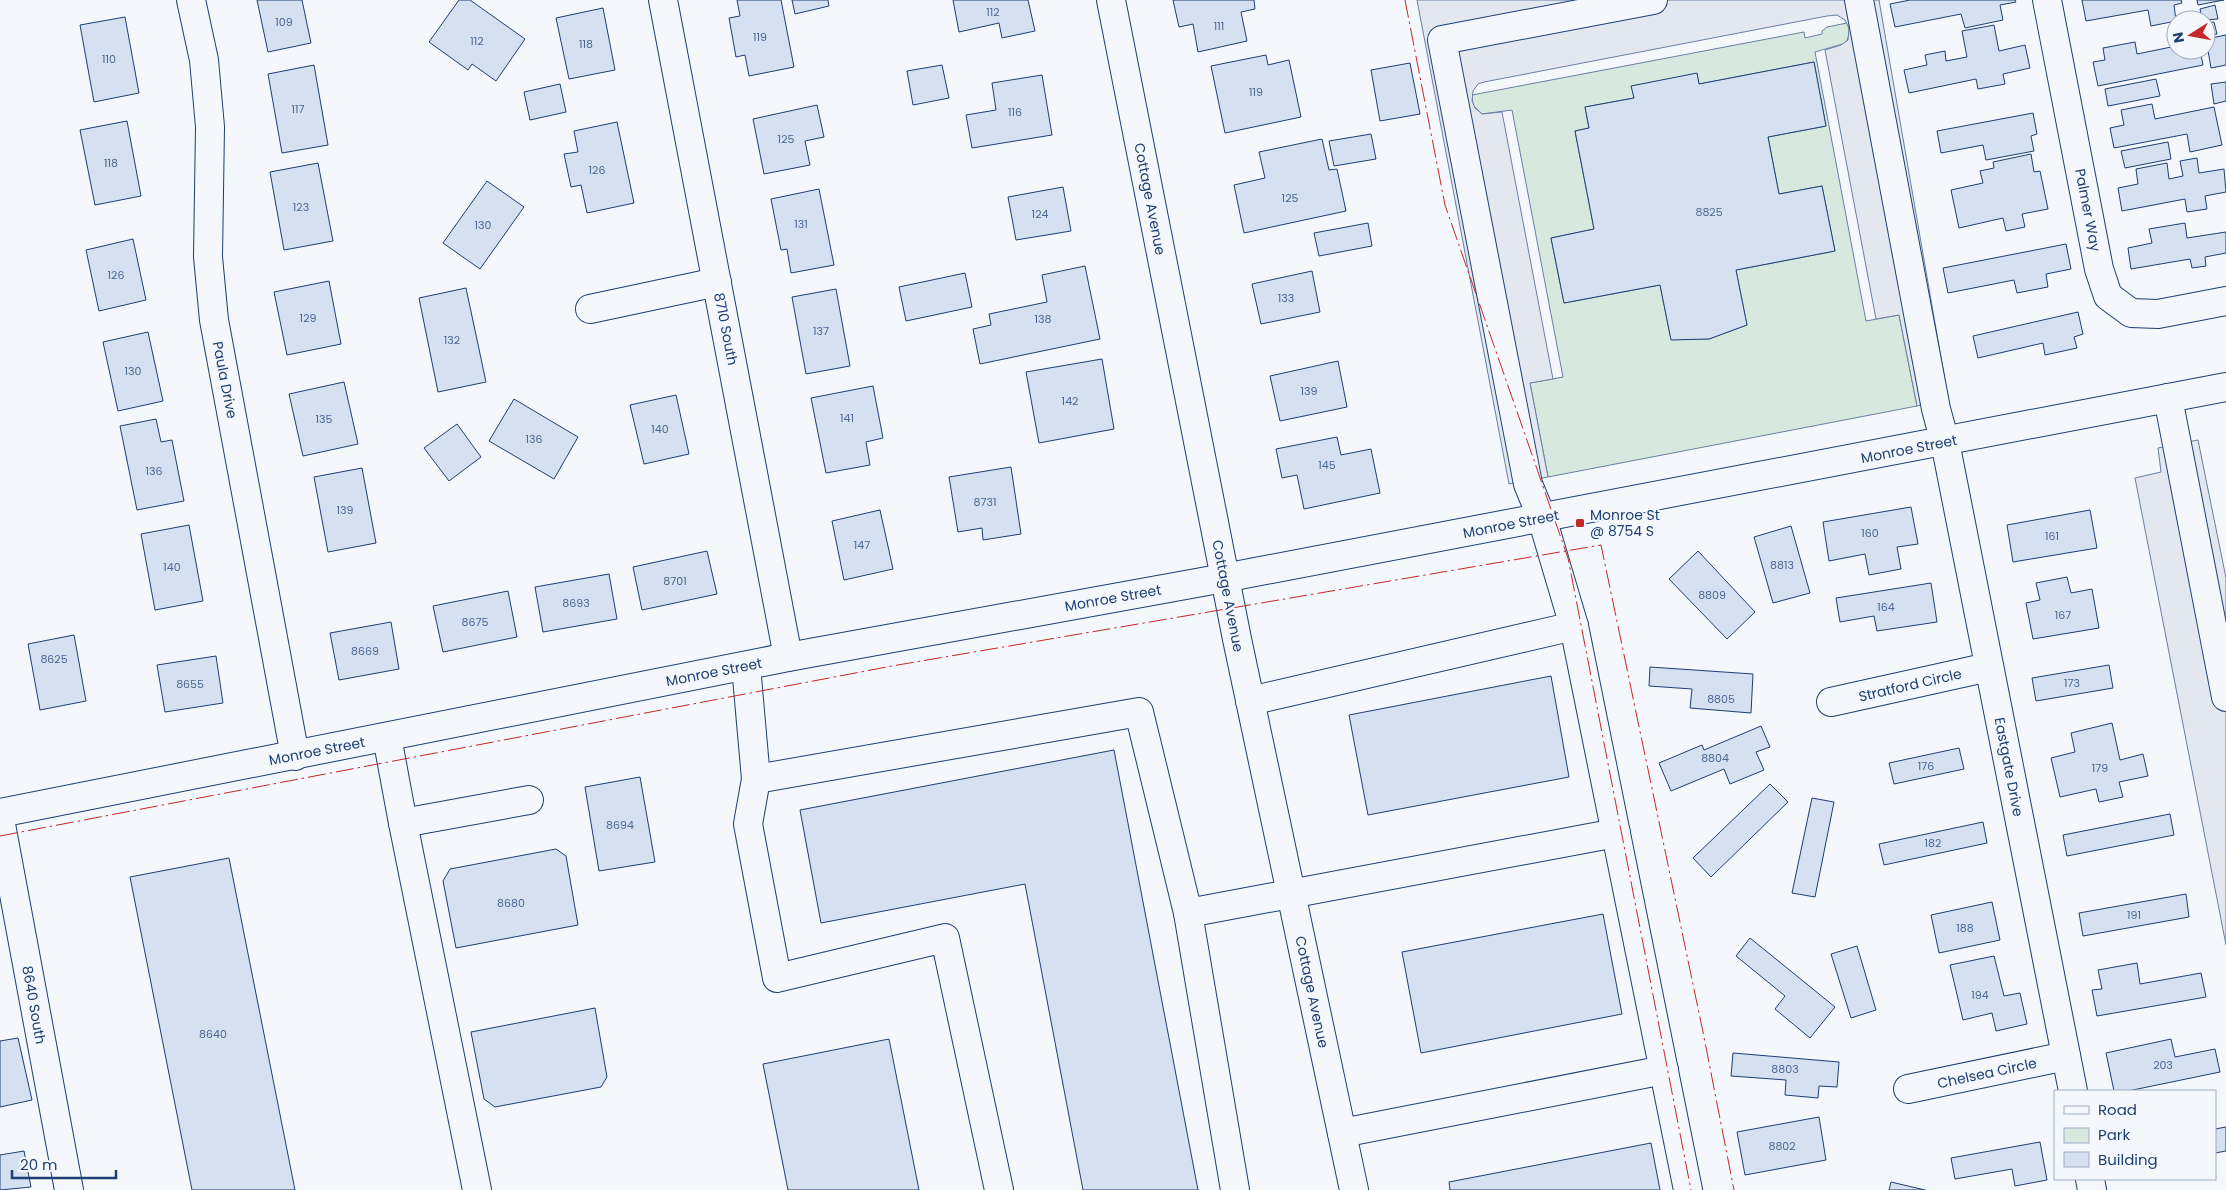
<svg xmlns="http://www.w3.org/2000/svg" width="2226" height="1190" viewBox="0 0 2226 1190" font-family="Poppins,sans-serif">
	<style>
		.green { fill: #d7e8df; stroke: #687fa3; fill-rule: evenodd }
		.parking { fill: #e3e8f0; stroke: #687fa3 }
		.building { fill: #d5e0f0; stroke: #1d3f73 }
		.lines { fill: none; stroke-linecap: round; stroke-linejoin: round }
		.minor-casing { stroke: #1d3f73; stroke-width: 30 }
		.minor { stroke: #f4f7fb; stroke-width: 28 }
		.power { stroke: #c62828; stroke-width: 1; stroke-dasharray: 18 4 2.5 4; stroke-linecap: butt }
		.poi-dot { fill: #c62828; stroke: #f4f7fb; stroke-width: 2 }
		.labels { text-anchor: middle; stroke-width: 4; stroke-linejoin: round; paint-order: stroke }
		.number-label { font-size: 11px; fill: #4b6792 }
		.street-label { font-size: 14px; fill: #1d3f73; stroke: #f4f7fb }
		.poi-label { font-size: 14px; fill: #1d3f73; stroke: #f4f7fb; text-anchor: start }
	</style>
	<rect width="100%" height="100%" fill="#f4f7fb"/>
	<path class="green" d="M1847,23L1850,32L1846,43L1815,52L1866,321L1899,315L1917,406L1548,477L1530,383L1563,377L1512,110L1482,114L1473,105L1472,95L1804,32L1805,38L1822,34V31L1827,27ZM1814,62L1826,126L1768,137L1779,194L1822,186L1835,251L1736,270L1747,325L1709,339H1671L1660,285L1564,303L1551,238L1594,229L1575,131L1589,128L1585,107L1634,98L1632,86L1697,74L1699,84Z"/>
	<g class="parking">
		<polygon points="1417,0 1879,0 1948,398 1917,406 1899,315 1876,319 1825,50 1841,45 1848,40 1849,28 1845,20 1837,15 1827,16 1484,82 1478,84 1473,91 1472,101 1475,108 1482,114 1502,112 1553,379 1530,383 1548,477 1509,484"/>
		<polygon points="2198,440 2226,578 2226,945 2135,478 2161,472 2158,448"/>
	</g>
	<g class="building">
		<polygon points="257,0 302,0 311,43 268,52"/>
		<polygon points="459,0 470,0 525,39 496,81 472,64 468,70 429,42"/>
		<polygon points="737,0 781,0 794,67 749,76 745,55 736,57 729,18 740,16"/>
		<polygon points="792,0 828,0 829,6 795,14"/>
		<polygon points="953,0 1028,0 1035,31 1002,38 999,23 959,32"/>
		<polygon points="1173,0 1254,0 1255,9 1241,12 1247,41 1198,52 1193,24 1179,27"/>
		<polygon points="1910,0 2015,0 2016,2 2000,5 2003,20 1965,28 1961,14 1895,27 1890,4"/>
		<polygon points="2082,0 2181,0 2182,3 2174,5 2176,21 2151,26 2148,10 2086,21"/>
		<polygon points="2197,0 2224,0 2198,5"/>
		<polygon points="2215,5 2218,19 2202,20 2200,9"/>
		<polygon points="603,8 615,70 569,79 556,18"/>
		<polygon points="125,17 139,93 94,102 80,25"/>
		<polygon points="2214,22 2217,34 2206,36 2206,23"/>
		<polygon points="1994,25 1999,51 2025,45 2030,68 2003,74 2005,84 1978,89 1976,79 1909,93 1904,70 1927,65 1925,55 1945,51 1946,61 1967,57 1962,31"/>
		<polygon points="2226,35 2226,65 2211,68 2206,39"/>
		<polygon points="2135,42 2137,54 2176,46 2176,50 2200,50 2203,65 2098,86 2093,62 2105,60 2103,48"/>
		<polygon points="1266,55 1268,65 1289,60 1301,117 1225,133 1211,66"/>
		<polygon points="1814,62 1826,126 1768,137 1779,194 1822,186 1835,251 1736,270 1747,325 1709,339 1671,340 1660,285 1564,303 1551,238 1594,229 1575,131 1589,128 1585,107 1634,98 1631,86 1697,73 1699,84"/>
		<polygon points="1410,63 1420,114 1380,121 1371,70"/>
		<polygon points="314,65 328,145 282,153 268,74"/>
		<polygon points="942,65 949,98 913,105 907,71"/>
		<polygon points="1042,75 1052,135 972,148 966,115 996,110 992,83"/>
		<polygon points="2156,79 2160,96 2108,106 2105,89"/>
		<polygon points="2226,82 2226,101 2214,104 2211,84"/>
		<polygon points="560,84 566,112 530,120 524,92"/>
		<polygon points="2152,104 2155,119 2214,107 2222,145 2190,152 2187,134 2114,148 2110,128 2124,125 2121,110"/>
		<polygon points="817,105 824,137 805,141 810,165 764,174 753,119"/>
		<polygon points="2033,113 2037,134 2031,136 2034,151 1986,160 1983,145 1941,153 1937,131"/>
		<polygon points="127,121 141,196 95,205 80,130"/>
		<polygon points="617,122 634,203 587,213 581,185 571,187 564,154 578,152 574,131"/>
		<polygon points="1371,134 1376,159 1334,166 1329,141"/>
		<polygon points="1322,139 1329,170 1337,169 1346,211 1244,233 1234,185 1265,178 1259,152"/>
		<polygon points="2168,142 2171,159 2125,168 2121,151"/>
		<polygon points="2031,154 2034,172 2040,171 2048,209 2022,214 2025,227 2006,231 2003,218 1959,228 1951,190 1983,183 1980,171 1994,168 1993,162"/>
		<polygon points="2197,158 2199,173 2224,169 2226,192 2205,196 2207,209 2187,212 2185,199 2122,211 2118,188 2138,184 2136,169 2167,163 2169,179 2183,176 2180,161"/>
		<polygon points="318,163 333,241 284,250 270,172"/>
		<polygon points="487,181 524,207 480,269 443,243"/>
		<polygon points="1063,187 1071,231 1016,240 1008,197"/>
		<polygon points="819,189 834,265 791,273 787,249 781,250 771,199"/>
		<polygon points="1368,223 1372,246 1319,256 1314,233"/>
		<polygon points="2185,223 2187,238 2226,232 2226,253 2205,257 2206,266 2192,268 2190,259 2131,269 2128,248 2152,243 2149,229"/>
		<polygon points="133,239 146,300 99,311 86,250"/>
		<polygon points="2066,244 2071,269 2046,274 2048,287 2017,293 2014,280 1948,293 1943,268"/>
		<polygon points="1085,266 1100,339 980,364 973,329 991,325 989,314 1047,302 1042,275"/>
		<polygon points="1312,271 1320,312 1261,324 1252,284"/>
		<polygon points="965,273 972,307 906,321 899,287"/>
		<polygon points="329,281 341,344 287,355 274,292"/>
		<polygon points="466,288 486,382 438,392 419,298"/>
		<polygon points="836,289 850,366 806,374 792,297"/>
		<polygon points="2078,312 2083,334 2074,337 2077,348 2045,355 2043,343 1978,358 1973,336"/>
		<polygon points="148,332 163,401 118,411 103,342"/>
		<polygon points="1102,359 1114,429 1039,443 1026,372"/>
		<polygon points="1338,361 1347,407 1280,421 1270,376"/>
		<polygon points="344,382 358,444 303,456 289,394"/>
		<polygon points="873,386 883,438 866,442 870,465 826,473 811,398"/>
		<polygon points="676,395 689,454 644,464 630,405"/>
		<polygon points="514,399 578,437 554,479 489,441"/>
		<polygon points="156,419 161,442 172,440 184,501 137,510 120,426"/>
		<polygon points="457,424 481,457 449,481 424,448"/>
		<polygon points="1337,437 1341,455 1371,449 1380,493 1304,509 1297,475 1282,478 1276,449"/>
		<polygon points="1011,467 1021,534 983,540 982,528 958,532 949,477"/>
		<polygon points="362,468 376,543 328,552 314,477"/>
		<polygon points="1911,507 1918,544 1897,547 1901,569 1869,575 1865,554 1829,561 1823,522"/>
		<polygon points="880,510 893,569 844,580 832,521"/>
		<polygon points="2090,510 2097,548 2013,562 2007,525"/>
		<polygon points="189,525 203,601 155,610 141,534"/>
		<polygon points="1791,526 1810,593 1773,603 1754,537"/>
		<polygon points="707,551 717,594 642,610 633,567"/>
		<polygon points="1698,551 1755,612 1727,639 1669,579"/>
		<polygon points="609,574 617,619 543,632 535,587"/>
		<polygon points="2067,577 2071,593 2092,589 2099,628 2033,639 2026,603 2040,600 2036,583"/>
		<polygon points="1931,583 1937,622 1877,631 1874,616 1840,622 1836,598"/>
		<polygon points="508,591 517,637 443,652 433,606"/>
		<polygon points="391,622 399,669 339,680 330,633"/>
		<polygon points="74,635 86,701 40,710 28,644"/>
		<polygon points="216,656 223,703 165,712 157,665"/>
		<polygon points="2109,665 2113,688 2036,701 2032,678"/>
		<polygon points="1650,667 1753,674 1751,713 1690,708 1692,689 1649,686"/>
		<polygon points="1551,676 1569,777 1368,815 1349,715"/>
		<polygon points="2112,723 2120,760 2143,754 2148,776 2119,782 2123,797 2099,802 2096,789 2060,797 2051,758 2075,752 2071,733"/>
		<polygon points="1761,726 1770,747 1756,752 1764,770 1730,784 1724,769 1671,791 1659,763 1702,745 1704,750"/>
		<polygon points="1959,748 1964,769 1894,784 1889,763"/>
		<polygon points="1114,750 1198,1190 1083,1190 1025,884 821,923 800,810"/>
		<polygon points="640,777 655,862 599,871 585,787"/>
		<polygon points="1770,784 1788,802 1711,877 1693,858"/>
		<polygon points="1812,798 1834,802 1815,897 1792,893"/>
		<polygon points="2170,814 2174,835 2067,856 2063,835"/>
		<polygon points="1983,822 1987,843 1884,865 1879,844"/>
		<polygon points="556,849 566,856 578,925 456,948 443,881 450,869"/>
		<polygon points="229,858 295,1190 192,1190 130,877"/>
		<polygon points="2186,894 2189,917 2083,936 2079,913"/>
		<polygon points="1992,902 2000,940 1939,953 1931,915"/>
		<polygon points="1603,914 1622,1014 1421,1053 1402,952"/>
		<polygon points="1750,938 1835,1007 1810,1038 1775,1009 1785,996 1736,956"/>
		<polygon points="1857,946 1876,1010 1851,1018 1831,954"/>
		<polygon points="1994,956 2004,996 2020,993 2027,1024 1996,1031 1992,1013 1963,1020 1950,965"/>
		<polygon points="2137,963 2140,984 2201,973 2206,997 2097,1016 2092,990 2102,989 2098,970"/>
		<polygon points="595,1008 607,1077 601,1087 495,1107 484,1099 471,1032"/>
		<polygon points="18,1038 32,1100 0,1107 0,1041"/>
		<polygon points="889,1039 919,1190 788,1190 763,1064"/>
		<polygon points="2171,1039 2175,1057 2215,1049 2220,1072 2128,1091 2114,1091 2106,1053"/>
		<polygon points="1733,1053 1839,1062 1837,1087 1819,1086 1818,1098 1785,1095 1786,1080 1731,1076"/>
		<polygon points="1819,1117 1826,1160 1745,1175 1737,1132"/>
		<polygon points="2226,1127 2226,1151 2215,1153 2215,1129"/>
		<polygon points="2040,1142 2047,1180 2015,1186 2012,1169 1955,1179 1951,1158"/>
		<polygon points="1651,1143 1660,1190 1450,1190 1449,1182"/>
		<polygon points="24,1151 31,1187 0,1190 0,1155"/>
		<polygon points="1891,1182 1925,1190 1889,1190"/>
	</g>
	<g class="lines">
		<defs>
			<g id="minor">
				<polyline points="191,0 204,60 210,127 208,257 214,320 295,756"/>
				<polyline points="663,0 788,657"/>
				<polyline points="1111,0 1237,639 1354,1190"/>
				<polyline points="1653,0 1442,40 1528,484 1542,518 1574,626 1688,1190"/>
				<polyline points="1859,0 1936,409 1945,442 2073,1091"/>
				<polyline points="2047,0 2099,269 2108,296 2131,313 2158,314 2226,301"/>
				<polyline points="590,309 717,282"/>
				<polyline points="2168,398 2226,697"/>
				<polyline points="746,666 756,779 748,824 777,978 945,938 999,1190"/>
				<polyline points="1250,701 1574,626"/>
				<polyline points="1831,702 1989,667"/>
				<polyline points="387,737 403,823 529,800"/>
				<polyline points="756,779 1139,712 1188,913 1616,833"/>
				<polyline points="0,813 788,657 1224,578 2226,387"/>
				<polyline points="0,819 69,1190"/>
				<polyline points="403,823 477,1190"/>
				<polyline points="1188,913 1235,1190"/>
				<polyline points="1908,1089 2066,1056"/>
				<polyline points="1342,1133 1664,1070"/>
				<polyline points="2090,1179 2092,1190"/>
			</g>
		</defs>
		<use href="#minor" class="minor-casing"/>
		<use href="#minor" class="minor"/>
		<g class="power">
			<polyline points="1405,0 1445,205 1568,558 1691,1190"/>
			<polyline points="0,836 892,666 1601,545 1703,1032 1734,1190"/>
		</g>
	</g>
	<rect class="poi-dot" x="1575" y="518" width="10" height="10" rx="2.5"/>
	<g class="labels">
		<g class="number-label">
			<text x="993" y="16">112</text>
			<text x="284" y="26">109</text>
			<text x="1219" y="30">111</text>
			<text x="760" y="41">119</text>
			<text x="477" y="45">112</text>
			<text x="586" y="48">118</text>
			<text x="109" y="63">110</text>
			<text x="1256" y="96">119</text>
			<text x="298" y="113">117</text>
			<text x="1015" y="116">116</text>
			<text x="786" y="143">125</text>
			<text x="111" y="167">118</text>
			<text x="597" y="174">126</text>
			<text x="1290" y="202">125</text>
			<text x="301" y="211">123</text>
			<text x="1709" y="216">8825</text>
			<text x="1040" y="218">124</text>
			<text x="801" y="228">131</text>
			<text x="483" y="229">130</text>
			<text x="116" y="279">126</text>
			<text x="1286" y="302">133</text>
			<text x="308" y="322">129</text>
			<text x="1043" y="323">138</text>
			<text x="821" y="335">137</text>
			<text x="452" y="344">132</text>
			<text x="133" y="375">130</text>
			<text x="1309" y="395">139</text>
			<text x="1070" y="405">142</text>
			<text x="847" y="422">141</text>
			<text x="324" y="423">135</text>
			<text x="660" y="433">140</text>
			<text x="534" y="443">136</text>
			<text x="1327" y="469">145</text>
			<text x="154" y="475">136</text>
			<text x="985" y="506">8731</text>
			<text x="345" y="514">139</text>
			<text x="1870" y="537">160</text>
			<text x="2052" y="540">161</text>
			<text x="862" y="549">147</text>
			<text x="1782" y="569">8813</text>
			<text x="172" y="571">140</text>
			<text x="675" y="585">8701</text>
			<text x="1712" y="599">8809</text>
			<text x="576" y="607">8693</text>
			<text x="1886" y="611">164</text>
			<text x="2063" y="619">167</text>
			<text x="475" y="626">8675</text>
			<text x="365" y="655">8669</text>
			<text x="54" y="663">8625</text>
			<text x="2072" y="687">173</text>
			<text x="190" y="688">8655</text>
			<text x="1721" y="703">8805</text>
			<text x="1715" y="762">8804</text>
			<text x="1926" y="770">176</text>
			<text x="2100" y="772">179</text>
			<text x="620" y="829">8694</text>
			<text x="1933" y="847">182</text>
			<text x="511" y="907">8680</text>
			<text x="2134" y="919">191</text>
			<text x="1965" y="932">188</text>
			<text x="1980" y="999">194</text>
			<text x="213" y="1038">8640</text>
			<text x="2163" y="1069">203</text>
			<text x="1785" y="1073">8803</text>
			<text x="1782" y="1150">8802</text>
		</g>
		<g class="street-label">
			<text transform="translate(1150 199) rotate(79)" y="5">Cottage Avenue</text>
			<text transform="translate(2088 210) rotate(79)" y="5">Palmer Way</text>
			<text transform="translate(726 329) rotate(79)" y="5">8710 South</text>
			<text transform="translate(225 380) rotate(79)" y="5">Paula Drive</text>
			<text transform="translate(1909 449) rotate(-11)" y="5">Monroe Street</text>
			<text transform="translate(1511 524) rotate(-11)" y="5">Monroe Street</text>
			<text transform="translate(1228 596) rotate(79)" y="5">Cottage Avenue</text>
			<text transform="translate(1113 598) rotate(-10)" y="5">Monroe Street</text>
			<text transform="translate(714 672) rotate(-11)" y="5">Monroe Street</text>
			<text transform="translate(1910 685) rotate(-13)" y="5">Stratford Circle</text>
			<text transform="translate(317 751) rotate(-11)" y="5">Monroe Street</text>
			<text transform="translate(2009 767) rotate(79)" y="5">Eastgate Drive</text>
			<text transform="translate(1312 992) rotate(78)" y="5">Cottage Avenue</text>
			<text transform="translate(34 1005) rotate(80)" y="5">8640 South</text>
			<text transform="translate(1987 1073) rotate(-12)" y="5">Chelsea Circle</text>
		</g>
		<g class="poi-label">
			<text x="1590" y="520">Monroe St<tspan x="1590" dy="16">@ 8754 S</tspan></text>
		</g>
	</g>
	<rect x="2054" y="1090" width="162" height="90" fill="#f4f7fb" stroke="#9eadc5"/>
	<rect x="2064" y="1106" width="25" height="8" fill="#f4f7fb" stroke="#9eadc5"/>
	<text x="2098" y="1115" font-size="15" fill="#1d3f73">Road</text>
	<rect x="2064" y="1128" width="25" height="15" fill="#d7e8df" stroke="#9eadc5"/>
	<text x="2098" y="1140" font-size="15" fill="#1d3f73">Park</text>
	<rect x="2064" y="1152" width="25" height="15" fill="#d5e0f0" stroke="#9eadc5"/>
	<text x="2098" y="1165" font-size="15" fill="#1d3f73">Building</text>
	<g transform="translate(2191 35) rotate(259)"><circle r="24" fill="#f4f7fb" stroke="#9eadc5"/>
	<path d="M0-4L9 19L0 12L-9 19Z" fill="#c62828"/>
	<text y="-8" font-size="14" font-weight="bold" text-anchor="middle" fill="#1d3f73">N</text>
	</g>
	<path d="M12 1170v8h104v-8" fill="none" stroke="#1d3f73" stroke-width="2.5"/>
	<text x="20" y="1170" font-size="15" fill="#1d3f73" stroke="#f4f7fb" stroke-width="4" paint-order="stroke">20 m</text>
</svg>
